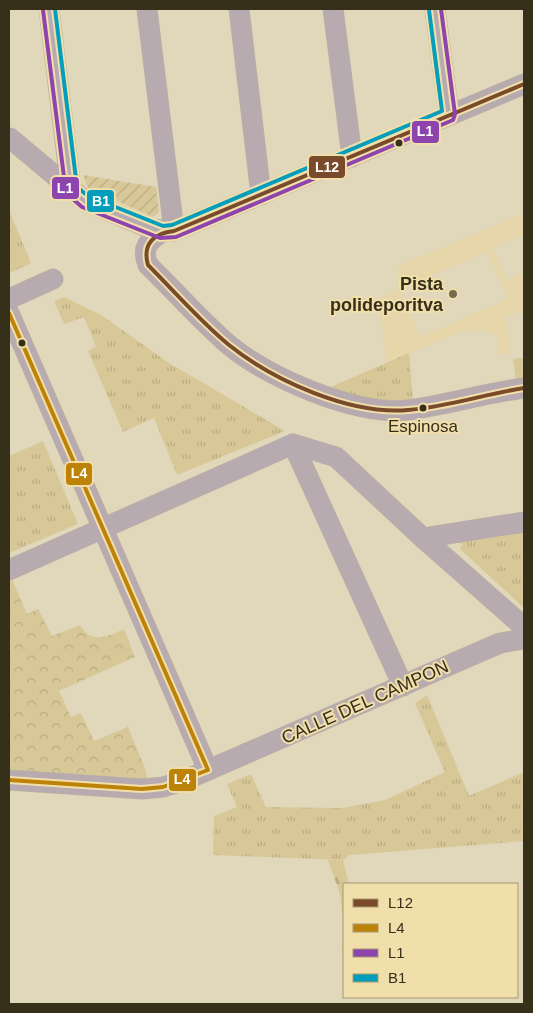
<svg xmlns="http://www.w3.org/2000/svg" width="533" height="1013" viewBox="0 0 533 1013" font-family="Arial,sans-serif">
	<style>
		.built { fill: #e6d6a9; fill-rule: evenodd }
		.grass { fill: url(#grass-tufts) }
		.forest { fill: url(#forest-firs) }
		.park { fill: url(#park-crowns) }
		.garden { fill: url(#garden-furrows) }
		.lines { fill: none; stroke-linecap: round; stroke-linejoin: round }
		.minor-casing { stroke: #bcb49e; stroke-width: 21 }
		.minor { stroke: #b7abb0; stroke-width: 20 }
		.bus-1-casing { stroke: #f1dfab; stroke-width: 8 }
		.bus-2-casing { stroke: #f1dfab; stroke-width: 8 }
		.bus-3-casing { stroke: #f1dfab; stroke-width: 8 }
		.bus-4-casing { stroke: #f1dfab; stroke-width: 8 }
		.bus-1 { stroke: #7a4b2a; stroke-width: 4 }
		.bus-2 { stroke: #bd8208; stroke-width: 4 }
		.bus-3 { stroke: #8e44ad; stroke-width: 4 }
		.bus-4 { stroke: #059dbc; stroke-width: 4 }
		.bus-dot { fill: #362f1a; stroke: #f1dfab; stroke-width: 2 }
		.poi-dot { fill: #726a52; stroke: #f1dfab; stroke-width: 2 }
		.labels { text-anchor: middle; stroke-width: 4; stroke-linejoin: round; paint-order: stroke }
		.bus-label { font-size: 17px; fill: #362f1a; stroke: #f1dfab }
		.poi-label { font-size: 18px; font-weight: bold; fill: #362f1a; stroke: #f1dfab; text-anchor: end }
		.street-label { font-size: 18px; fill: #362f1a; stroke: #f1dfab }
		.line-badge { stroke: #f1dfab; stroke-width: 2 }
		.badge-label { font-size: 14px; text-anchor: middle; font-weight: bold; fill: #fff }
	</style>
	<defs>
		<pattern id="grass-tufts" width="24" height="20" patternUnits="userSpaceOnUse" patternTransform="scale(1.25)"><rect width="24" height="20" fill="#d8c898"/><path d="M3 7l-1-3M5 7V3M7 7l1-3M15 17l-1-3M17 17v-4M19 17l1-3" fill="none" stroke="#baac82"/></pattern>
		<pattern id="forest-firs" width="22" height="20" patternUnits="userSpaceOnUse" patternTransform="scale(1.25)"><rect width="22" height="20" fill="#d8c898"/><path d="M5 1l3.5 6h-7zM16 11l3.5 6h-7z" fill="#baac82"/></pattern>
		<pattern id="park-crowns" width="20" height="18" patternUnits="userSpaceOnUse" patternTransform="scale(1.25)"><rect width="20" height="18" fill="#d8c898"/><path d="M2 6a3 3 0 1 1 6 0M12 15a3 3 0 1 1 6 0" fill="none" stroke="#baac82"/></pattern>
		<pattern id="garden-furrows" width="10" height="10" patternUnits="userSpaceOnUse" patternTransform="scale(1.25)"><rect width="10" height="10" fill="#d8c898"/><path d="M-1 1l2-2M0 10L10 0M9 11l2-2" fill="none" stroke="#baac82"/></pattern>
	</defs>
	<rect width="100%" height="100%" fill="#e1d7bb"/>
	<path class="built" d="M524,213V234L493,248L507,280L524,273V312L506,315L511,354L499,355L496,337L488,330L460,332L387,363L378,298L398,289V266ZM487,252L508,299L420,337L399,289Z"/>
	<g class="grass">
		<polygon points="9,210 31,263 10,273 9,270"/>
		<polygon points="64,297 101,315 169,363 285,431 177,475 154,418 123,432 88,351 96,346 84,317 64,324 54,301"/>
		<polygon points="409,353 413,400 360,400 326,389"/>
		<polygon points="523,358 524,379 516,380 513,359"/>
		<polygon points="43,441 78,524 9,553 9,456"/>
		<polygon points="524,529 524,608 460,549 462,545 459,541"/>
		<polygon points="427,695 469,796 524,772 524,841 350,855 343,860 213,855 214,816 237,807 227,784 251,774 266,807 342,808 385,800 445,772 415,703"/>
	</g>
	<polygon class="forest" points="328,860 343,860 349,884 344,884 344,956 342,953 343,920 340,894"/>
	<path class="park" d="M9,572L27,614L38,609L52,636L80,625C91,644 107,637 124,629L135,657L59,691L71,717L81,713L94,741L128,727L145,768L150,788L9,780Z"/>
	<polygon class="garden" points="83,175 156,187 159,212 153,217 88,188"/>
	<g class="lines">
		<defs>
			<g id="minor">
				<polyline points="49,9 71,190"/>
				<polyline points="147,9 174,231"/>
				<polyline points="239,9 261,195"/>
				<polyline points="333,9 352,157"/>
				<polyline points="435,9 449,115"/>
				<polyline points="10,138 85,201 152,229 174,231 524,84"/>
				<path d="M162,232C148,241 141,248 148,265C175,291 201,321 229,345C268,378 357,416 408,410C447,405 485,393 524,388"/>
				<polyline points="9,299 53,279"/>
				<polyline points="9,313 208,770"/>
				<polyline points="293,444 403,686"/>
				<polyline points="423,538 524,522"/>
				<polyline points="9,570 293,444 336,457 423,538 524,627"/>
				<polyline points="9,780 142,789 163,787 183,781 500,643 524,639"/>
			</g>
		</defs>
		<use href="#minor" class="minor-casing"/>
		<use href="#minor" class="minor"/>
		<defs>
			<path id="bus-1" d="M524,84L174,231C154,233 142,244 148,265C175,292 200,321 229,345C274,381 350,415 408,410C447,407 485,394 524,388"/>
			<polyline id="bus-2" points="9,313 208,770 163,787 142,789 9,780"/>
			<polyline id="bus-3" points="43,10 66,193 82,207 160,238 176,237 453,120 455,114 441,9"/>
			<polyline id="bus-4" points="55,9 77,187 88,196 163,226 172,225 442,111 429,10"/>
		</defs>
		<use href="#bus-1" class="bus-1-casing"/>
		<use href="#bus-2" class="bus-2-casing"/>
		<use href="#bus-3" class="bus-3-casing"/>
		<use href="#bus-4" class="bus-4-casing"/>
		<use href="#bus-1" class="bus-1"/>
		<use href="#bus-2" class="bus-2"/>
		<use href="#bus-3" class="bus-3"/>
		<use href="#bus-4" class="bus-4"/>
	</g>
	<g class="bus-dot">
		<circle cx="399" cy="143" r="4.5"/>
		<circle cx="22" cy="343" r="4.5"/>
		<circle cx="423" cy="408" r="4.5"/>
	</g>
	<circle class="poi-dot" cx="453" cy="294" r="5"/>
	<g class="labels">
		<g class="bus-label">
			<text x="423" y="432">Espinosa</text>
		</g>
		<g class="poi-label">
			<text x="443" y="290">Pista<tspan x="443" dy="21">polideporitva</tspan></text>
		</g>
		<g class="street-label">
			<text transform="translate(365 702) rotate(-24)" y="6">CALLE DEL CAMPON</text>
		</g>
	</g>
	<g class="line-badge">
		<rect x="411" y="120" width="29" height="24" rx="5" fill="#8e44ad"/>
		<rect x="308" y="155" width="38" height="24" rx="5" fill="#7a4b2a"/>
		<rect x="51" y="176" width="29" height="24" rx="5" fill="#8e44ad"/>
		<rect x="86" y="189" width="29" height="24" rx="5" fill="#059dbc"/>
		<rect x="65" y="462" width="28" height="24" rx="5" fill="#bd8208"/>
		<rect x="168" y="768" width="29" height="24" rx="5" fill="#bd8208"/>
	</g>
	<g class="badge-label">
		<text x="425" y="136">L1</text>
		<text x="327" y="172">L12</text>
		<text x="65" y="193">L1</text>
		<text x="101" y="206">B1</text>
		<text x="79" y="478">L4</text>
		<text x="182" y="784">L4</text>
	</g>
	<rect width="533" height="1013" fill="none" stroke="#362f1a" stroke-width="20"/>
	<rect x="343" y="883" width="175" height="115" fill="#f1dfab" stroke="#a69971"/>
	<rect x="353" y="899" width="25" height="8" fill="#7a4b2a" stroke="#a69971"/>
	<text x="388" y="908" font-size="15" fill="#362f1a">L12</text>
	<rect x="353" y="924" width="25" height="8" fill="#bd8208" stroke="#a69971"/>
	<text x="388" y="933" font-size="15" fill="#362f1a">L4</text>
	<rect x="353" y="949" width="25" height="8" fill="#8e44ad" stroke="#a69971"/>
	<text x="388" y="958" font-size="15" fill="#362f1a">L1</text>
	<rect x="353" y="974" width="25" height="8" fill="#059dbc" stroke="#a69971"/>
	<text x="388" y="983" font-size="15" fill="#362f1a">B1</text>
</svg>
